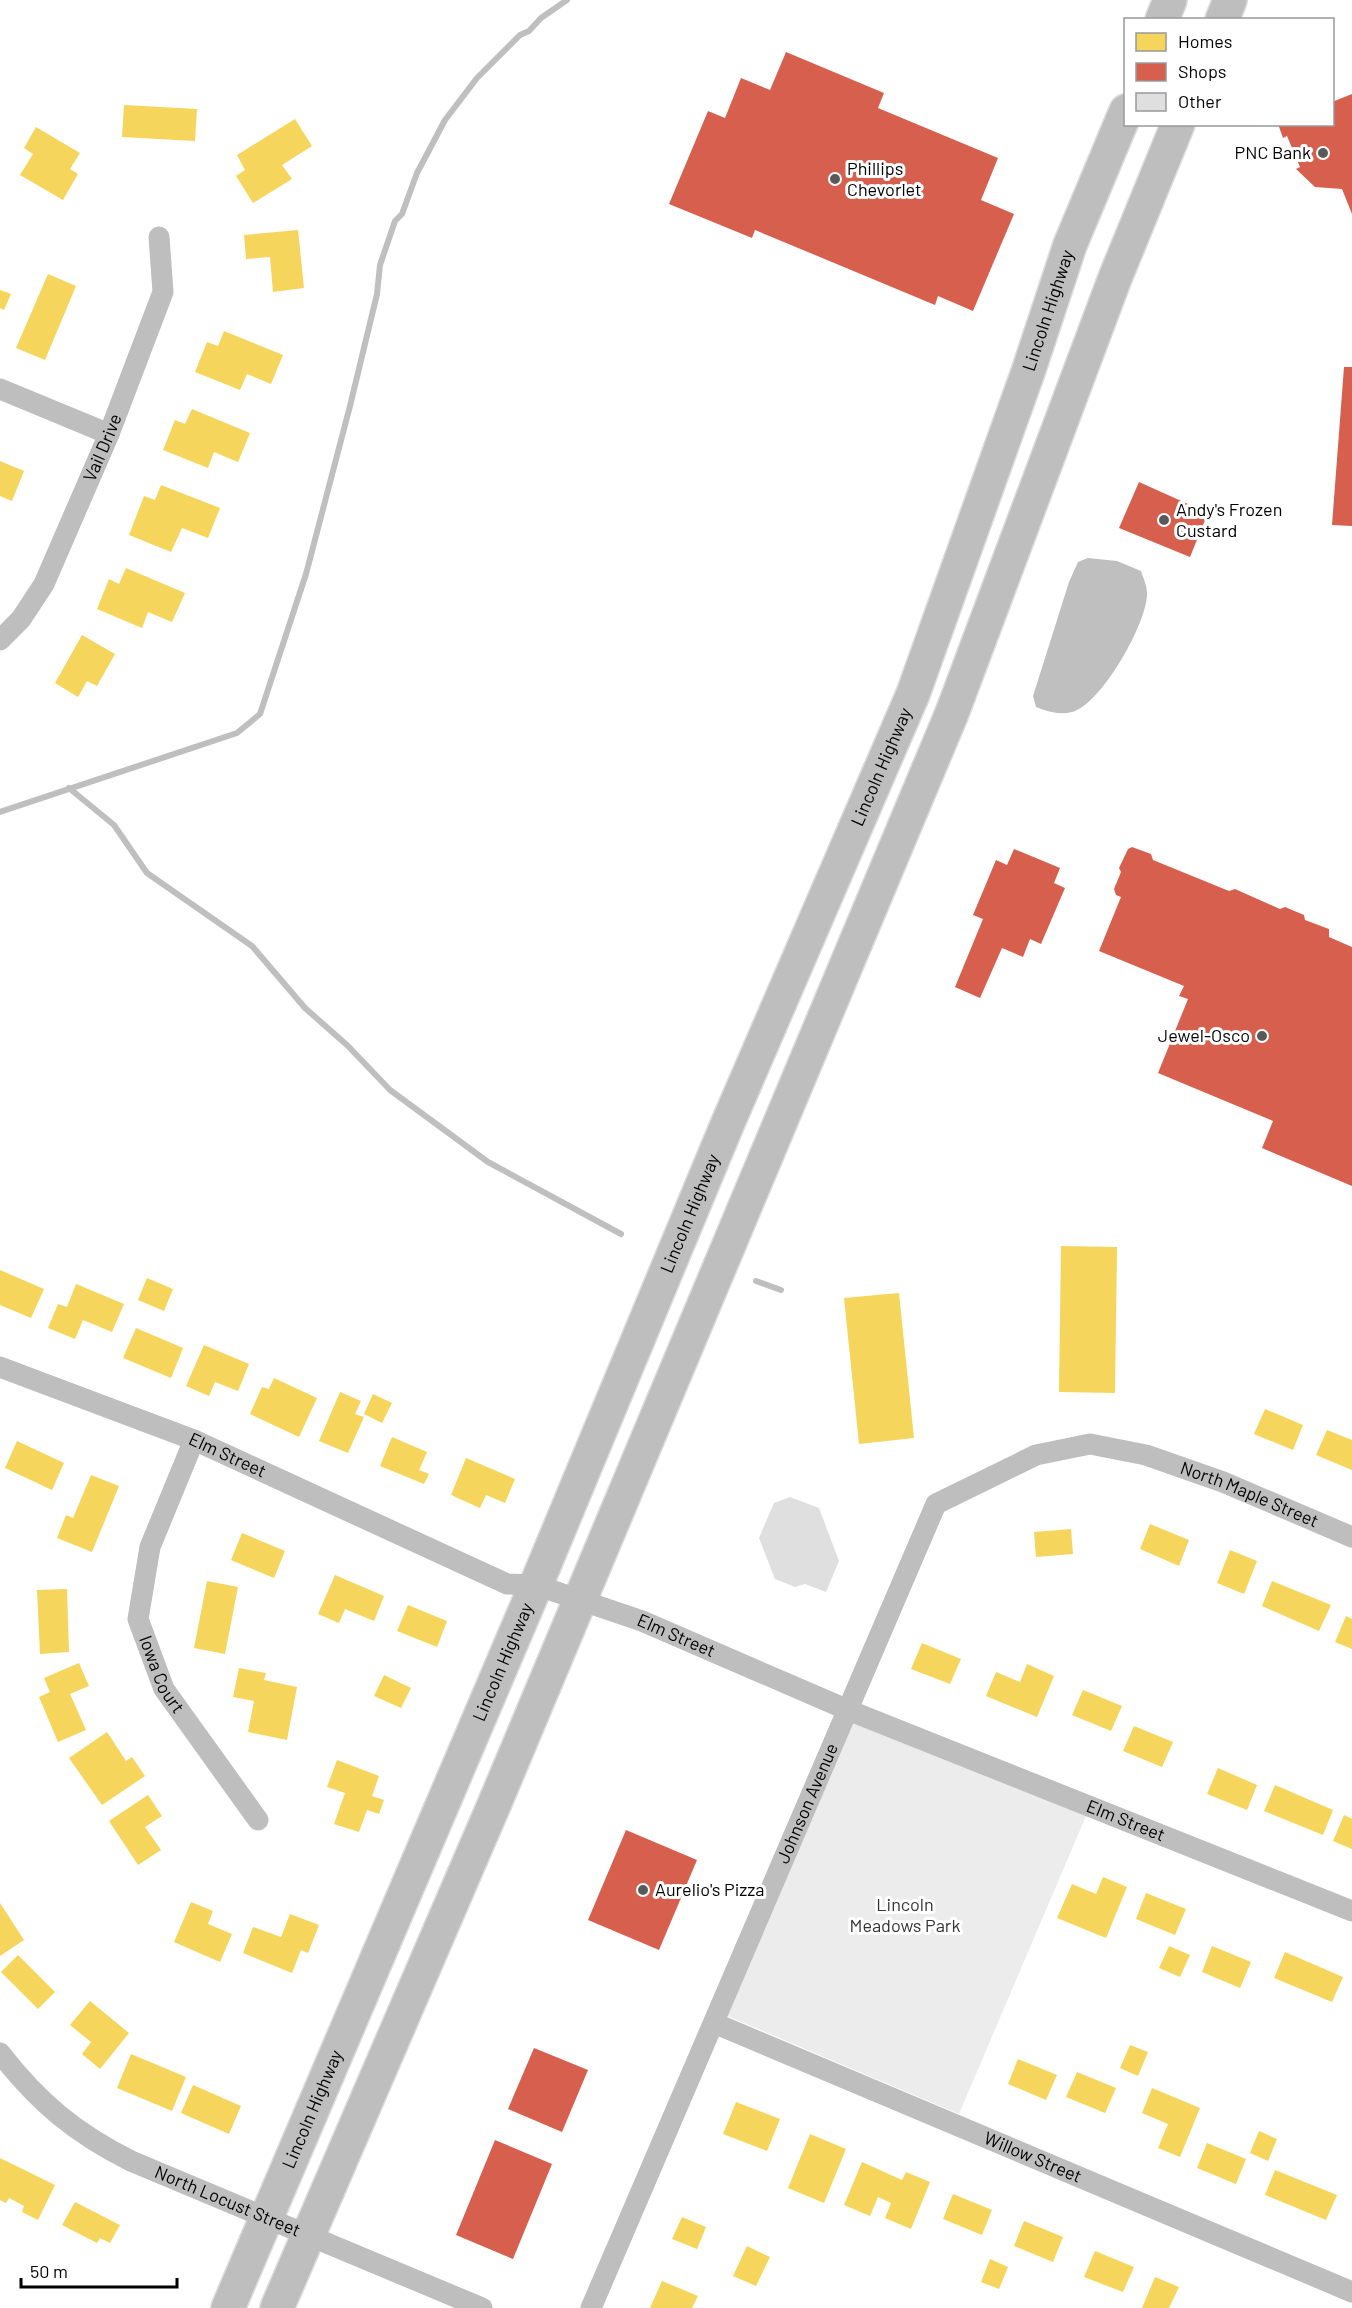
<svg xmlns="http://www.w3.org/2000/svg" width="1352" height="2308" viewBox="0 0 1352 2308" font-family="Barlow,sans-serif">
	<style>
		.green { fill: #ececec }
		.water { fill: #bfbfbf }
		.homes { fill: #f6d55c }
		.shops { fill: #d6604d }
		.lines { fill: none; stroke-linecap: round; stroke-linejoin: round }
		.stream { stroke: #bfbfbf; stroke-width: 6 }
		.building { fill: #dfdfdf }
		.primary-casing { stroke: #dbdbdb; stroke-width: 36 }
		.street { stroke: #bebebe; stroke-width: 21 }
		.primary { stroke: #bebebe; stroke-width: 33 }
		.poi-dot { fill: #595959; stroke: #fff; stroke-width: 2 }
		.labels { text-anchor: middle; stroke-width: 6; stroke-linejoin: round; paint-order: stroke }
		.poi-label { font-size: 18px; fill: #000; stroke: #fff; text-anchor: start }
		.street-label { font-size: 18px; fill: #000; stroke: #fff }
		.park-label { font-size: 18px; fill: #333; stroke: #fff }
	</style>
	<rect width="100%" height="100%" fill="#fff"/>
	<polygon class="green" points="852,1717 1086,1816 959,2114 725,2015"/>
	<path class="water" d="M1088,558L1117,561L1141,571C1143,577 1147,586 1147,593C1148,622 1101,705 1072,712C1060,715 1048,712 1036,707L1033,696L1069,582L1078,562Z"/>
	<g class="homes">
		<polygon points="124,105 197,109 195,141 122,137"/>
		<polygon points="295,119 312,146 282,165 292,179 253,203 236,176 245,170 237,155"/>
		<polygon points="36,127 80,153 70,169 78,174 63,200 20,175 33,154 24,148"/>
		<polygon points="298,230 304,288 273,292 270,257 246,259 244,235"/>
		<polygon points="48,274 76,286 45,360 16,348"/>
		<polygon points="0,290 11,294 4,310 0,308"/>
		<polygon points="224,331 283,355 271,384 247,374 240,390 195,372 207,342 218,346"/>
		<polygon points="192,409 250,433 238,462 214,452 208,468 163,450 175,420 185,424"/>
		<polygon points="0,461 24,471 12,501 0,496"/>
		<polygon points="161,485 220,508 208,538 182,528 171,552 129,535 144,496 155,500"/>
		<polygon points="126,568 185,593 172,622 148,612 142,628 97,609 109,579 119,584"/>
		<polygon points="82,635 115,654 97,686 87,681 78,697 55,683"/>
		<polygon points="1061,1246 1117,1247 1115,1393 1059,1392"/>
		<polygon points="0,1270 44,1289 31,1318 0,1305"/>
		<polygon points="147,1278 173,1289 164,1311 138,1300"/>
		<polygon points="76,1284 124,1304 112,1332 83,1320 75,1339 48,1328 58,1304 67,1307"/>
		<polygon points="899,1293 914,1438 859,1444 844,1298"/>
		<polygon points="136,1328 183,1348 171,1378 123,1358"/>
		<polygon points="204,1345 249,1364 238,1391 215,1382 209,1396 186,1386"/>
		<polygon points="274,1378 317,1398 299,1437 250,1414 262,1387 269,1389"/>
		<polygon points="340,1392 361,1401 355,1414 364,1417 348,1453 319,1441"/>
		<polygon points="373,1394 392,1403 382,1423 364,1414"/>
		<polygon points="1265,1409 1303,1425 1293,1450 1254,1434"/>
		<polygon points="1327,1430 1352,1440 1352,1470 1316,1455"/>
		<polygon points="392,1437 427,1452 419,1470 429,1474 424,1484 380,1466"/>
		<polygon points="17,1441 64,1463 52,1490 5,1468"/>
		<polygon points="466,1458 515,1479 505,1503 486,1495 480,1508 451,1495"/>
		<polygon points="91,1475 119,1486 92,1552 57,1538 66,1515 73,1518"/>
		<polygon points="1150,1524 1189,1540 1179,1566 1140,1549"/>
		<polygon points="1071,1529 1073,1554 1036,1557 1034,1532"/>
		<polygon points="242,1533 285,1551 274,1578 231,1560"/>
		<polygon points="1230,1550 1257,1561 1244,1594 1217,1583"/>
		<polygon points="335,1575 384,1596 374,1621 345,1609 339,1623 318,1614"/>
		<polygon points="207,1581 238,1587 225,1654 194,1648"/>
		<polygon points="1272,1581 1331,1605 1319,1631 1262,1606"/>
		<polygon points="67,1589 69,1652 40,1654 37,1590"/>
		<polygon points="408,1605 447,1621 437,1647 397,1631"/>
		<polygon points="1346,1616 1352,1619 1352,1649 1335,1642"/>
		<polygon points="922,1643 961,1659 950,1684 911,1669"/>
		<polygon points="79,1663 89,1686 70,1694 86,1730 58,1742 39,1697 50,1692 44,1678"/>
		<polygon points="1027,1664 1054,1676 1037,1717 986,1696 996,1672 1020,1682"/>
		<polygon points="239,1668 266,1673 264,1680 297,1687 287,1740 248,1732 254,1701 233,1697"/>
		<polygon points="384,1675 411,1688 401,1708 374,1696"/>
		<polygon points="1083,1690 1122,1706 1111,1731 1072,1715"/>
		<polygon points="1134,1726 1173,1742 1162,1767 1123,1751"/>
		<polygon points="107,1732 126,1761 132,1757 145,1776 102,1805 69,1758"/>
		<polygon points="337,1760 379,1776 372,1796 384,1800 379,1814 367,1810 359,1832 334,1824 345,1793 327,1787"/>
		<polygon points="1218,1768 1257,1785 1247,1810 1207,1794"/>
		<polygon points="1275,1785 1333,1810 1323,1835 1264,1811"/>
		<polygon points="148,1795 162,1816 145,1827 161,1850 138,1865 109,1821"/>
		<polygon points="1344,1815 1352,1819 1352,1849 1333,1841"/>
		<polygon points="1103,1877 1127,1887 1106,1938 1057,1918 1072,1884 1096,1894"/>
		<polygon points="1146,1893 1186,1909 1175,1935 1136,1919"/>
		<polygon points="191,1902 213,1911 208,1924 232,1934 220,1962 174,1942"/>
		<polygon points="0,1903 24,1940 0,1956"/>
		<polygon points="290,1914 319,1925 308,1953 301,1950 292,1973 243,1953 253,1927 281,1937"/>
		<polygon points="1169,1946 1190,1955 1180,1977 1159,1968"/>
		<polygon points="1212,1946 1251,1962 1240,1988 1202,1972"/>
		<polygon points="1285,1952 1343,1977 1332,2002 1274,1978"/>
		<polygon points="18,1955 55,1992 38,2009 1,1972"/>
		<polygon points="90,2001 129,2033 100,2069 82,2054 91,2042 70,2025"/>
		<polygon points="1130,2045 1148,2052 1138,2076 1120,2068"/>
		<polygon points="131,2054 186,2077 172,2111 117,2088"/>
		<polygon points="1018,2059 1057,2075 1046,2100 1008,2084"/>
		<polygon points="1077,2072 1116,2088 1105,2113 1066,2097"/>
		<polygon points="193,2085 241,2106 229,2134 181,2113"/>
		<polygon points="1152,2088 1200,2108 1180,2157 1158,2148 1168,2124 1142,2113"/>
		<polygon points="736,2102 780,2119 767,2151 723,2134"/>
		<polygon points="1259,2131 1277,2139 1268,2161 1250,2153"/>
		<polygon points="810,2134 846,2149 824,2203 788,2188"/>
		<polygon points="1207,2143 1246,2159 1236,2184 1197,2168"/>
		<polygon points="0,2158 55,2185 38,2220 22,2212 24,2206 9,2198 6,2203 0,2200"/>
		<polygon points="862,2162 902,2180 906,2172 930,2182 911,2229 885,2218 891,2203 878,2197 870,2216 844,2205"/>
		<polygon points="1275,2170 1337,2195 1326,2220 1265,2195"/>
		<polygon points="953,2194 992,2210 982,2235 943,2219"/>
		<polygon points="75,2202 120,2225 110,2243 100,2238 97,2243 62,2225"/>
		<polygon points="682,2217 706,2227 697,2249 672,2239"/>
		<polygon points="1024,2221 1063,2237 1053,2262 1014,2246"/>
		<polygon points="747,2246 770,2257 756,2286 733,2276"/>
		<polygon points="1095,2251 1134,2267 1123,2292 1084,2277"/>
		<polygon points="990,2259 1008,2267 999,2289 981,2282"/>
		<polygon points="1155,2277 1179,2287 1169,2308 1142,2308"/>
		<polygon points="662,2281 698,2296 692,2308 650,2308"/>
	</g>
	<g class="shops">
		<polygon points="786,52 884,93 878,108 998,158 981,200 1014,214 973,311 938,296 935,305 755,230 752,238 669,204 708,111 725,118 741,78 770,90"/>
		<polygon points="1352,94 1352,214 1342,189 1315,187 1296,169 1300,167 1287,136 1283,138 1278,124 1332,124 1332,102"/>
		<polygon points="1344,367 1352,367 1352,526 1332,525"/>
		<polygon points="1139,482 1208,513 1190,557 1119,528"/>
		<polygon points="1132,847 1151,854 1153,860 1229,891 1235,889 1280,909 1285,907 1304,915 1305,920 1329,929 1329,937 1352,947 1352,1186 1262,1148 1273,1121 1158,1073 1188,999 1179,996 1184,986 1099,951 1121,897 1116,895 1114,889 1121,872 1119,868 1128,849"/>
		<polygon points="1014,849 1060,868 1054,883 1065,888 1041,944 1030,939 1023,957 1002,948 980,998 955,987 983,919 973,915 996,860 1007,865"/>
		<polygon points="626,1830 697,1860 659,1950 588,1920"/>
		<polygon points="534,2048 588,2070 562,2132 508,2109"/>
		<polygon points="495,2140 552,2164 513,2259 456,2235"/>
	</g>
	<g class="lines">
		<g class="stream">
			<polyline points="69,788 114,825 147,873 252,946 305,1008 348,1046 390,1090 488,1162 621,1234"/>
			<polyline points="0,812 237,733 260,714 306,574 350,406 377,294 380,265 395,221 402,214 417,173 445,120 477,78 520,35 529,31 541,18 567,0"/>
			<polyline points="756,1281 781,1290"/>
		</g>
	</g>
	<polygon class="building" points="790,1497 819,1508 839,1561 826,1592 805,1584 795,1587 775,1579 759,1538 774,1503"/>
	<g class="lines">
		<defs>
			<g id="primary">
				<polyline points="1162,20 1170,0"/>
				<polyline points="1222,20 1230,0"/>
				<path id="s7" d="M228,2308L536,1585L727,1125L913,694L1028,372L1070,245L1126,111"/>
				<polyline points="277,2308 494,1805 952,713 1115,278 1178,124"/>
			</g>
		</defs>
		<use href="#primary" class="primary-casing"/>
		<g class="street">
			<polyline points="0,389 109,434"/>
			<path id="s1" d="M0,640L21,619L44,584L109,434L163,292L159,237"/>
			<path id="s2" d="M0,1367L194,1440L507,1584L536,1585L642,1621L848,1710L1352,1911"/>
			<path id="s3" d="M194,1440L150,1547L138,1619L164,1689L258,1820"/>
			<path id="s4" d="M714,2023L1352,2292"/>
			<path id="s5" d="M0,2053C38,2102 75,2133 131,2161L482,2308"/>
			<path id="s6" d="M591,2308L936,1504L1036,1455L1090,1444L1146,1455L1223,1482L1352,1537"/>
		</g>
		<use href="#primary" class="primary"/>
	</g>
	<g class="poi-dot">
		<circle cx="1323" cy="153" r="6"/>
		<circle cx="835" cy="179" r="6"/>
		<circle cx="1164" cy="520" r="6"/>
		<circle cx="1262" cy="1036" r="6"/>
		<circle cx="643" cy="1890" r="6"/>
	</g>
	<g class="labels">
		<g class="poi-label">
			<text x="1311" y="159" text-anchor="end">PNC Bank</text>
			<text x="847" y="175">Phillips<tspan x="847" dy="21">Chevorlet</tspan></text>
			<text x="1176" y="516">Andy's Frozen<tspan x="1176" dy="21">Custard</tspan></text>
			<text x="1250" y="1042" text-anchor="end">Jewel-Osco</text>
			<text x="655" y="1896">Aurelio's Pizza</text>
		</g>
		<g class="street-label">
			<text dy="6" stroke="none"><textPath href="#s7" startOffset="2160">Lincoln Highway</textPath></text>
			<text dy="6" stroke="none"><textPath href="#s1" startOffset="220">Vail Drive</textPath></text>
			<text dy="6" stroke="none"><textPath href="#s7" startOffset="1674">Lincoln Highway</textPath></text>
			<text dy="6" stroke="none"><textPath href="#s7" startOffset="1188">Lincoln Highway</textPath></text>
			<text dy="6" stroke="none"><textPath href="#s2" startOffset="244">Elm Street</textPath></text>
			<text dy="6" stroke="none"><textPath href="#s6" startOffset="1209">North Maple Street</textPath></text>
			<text dy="6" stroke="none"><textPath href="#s2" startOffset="730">Elm Street</textPath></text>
			<text dy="6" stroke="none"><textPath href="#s7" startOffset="702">Lincoln Highway</textPath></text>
			<text dy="6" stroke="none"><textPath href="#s3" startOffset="249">Iowa Court</textPath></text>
			<text dy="6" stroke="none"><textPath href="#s6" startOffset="549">Johnson Avenue</textPath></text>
			<text dy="6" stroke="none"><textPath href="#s2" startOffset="1216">Elm Street</textPath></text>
			<text dy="6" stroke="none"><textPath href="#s7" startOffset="216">Lincoln Highway</textPath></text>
			<text dy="6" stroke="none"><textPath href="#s4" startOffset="346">Willow Street</textPath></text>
			<text dy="6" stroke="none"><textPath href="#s5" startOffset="276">North Locust Street</textPath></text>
		</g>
		<g class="park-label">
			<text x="905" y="1911">Lincoln<tspan x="905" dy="21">Meadows Park</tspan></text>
		</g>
	</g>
	<rect x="1124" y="18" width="210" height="108" fill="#ffffff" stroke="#999999" stroke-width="1.5"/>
	<rect x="1136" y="33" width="30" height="18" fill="#f6d55c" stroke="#999999" stroke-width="1.5"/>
	<text x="1178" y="48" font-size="18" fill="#000000">Homes</text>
	<rect x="1136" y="63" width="30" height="18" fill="#d6604d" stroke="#999999" stroke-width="1.5"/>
	<text x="1178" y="78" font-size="18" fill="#000000">Shops</text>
	<rect x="1136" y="93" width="30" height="18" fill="#dfdfdf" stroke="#999999" stroke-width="1.5"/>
	<text x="1178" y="108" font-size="18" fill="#000000">Other</text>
	<path d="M21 2278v9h156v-9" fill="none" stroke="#000000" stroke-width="3"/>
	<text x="30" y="2278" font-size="18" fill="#000000" stroke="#ffffff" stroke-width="4.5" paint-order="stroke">50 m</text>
</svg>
